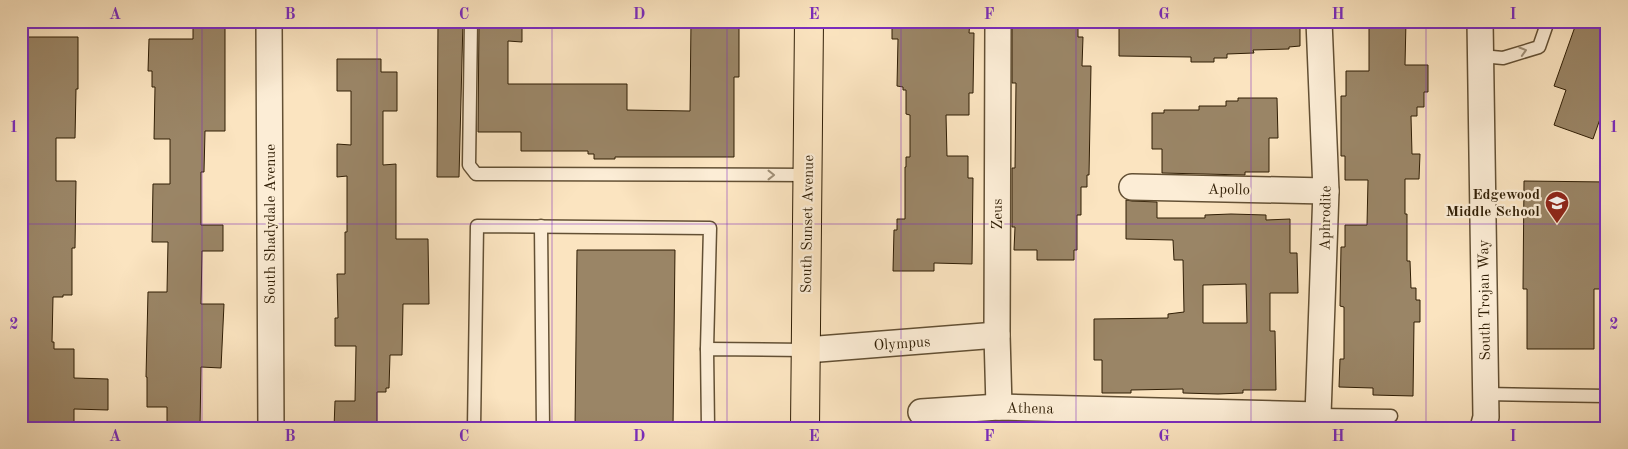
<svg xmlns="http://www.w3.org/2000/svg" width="1628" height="449" viewBox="0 0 1628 449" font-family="'Old Standard TT',serif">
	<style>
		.building { fill: #9a8566; stroke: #301e05; fill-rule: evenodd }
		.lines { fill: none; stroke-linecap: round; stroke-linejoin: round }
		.lane-casing { stroke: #635034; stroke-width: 15 }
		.street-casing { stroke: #635034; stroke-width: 28 }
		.primary-casing { stroke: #301e05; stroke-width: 30 }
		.lane { stroke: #fcedd6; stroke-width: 12 }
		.street { stroke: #fcedd6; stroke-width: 25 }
		.primary { stroke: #fbe4c0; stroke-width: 28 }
		.oneway { stroke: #a09078 }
		.grid { fill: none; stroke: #7b2cbf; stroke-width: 1; stroke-opacity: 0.55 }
		.labels { text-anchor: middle; stroke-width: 4.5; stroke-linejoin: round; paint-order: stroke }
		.street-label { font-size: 15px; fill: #301e05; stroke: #fcedd6 }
		.poi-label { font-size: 15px; font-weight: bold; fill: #301e05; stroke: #fcedd6; text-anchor: end }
		.neatline { fill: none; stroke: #7b2cbf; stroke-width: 2 }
		.grid-label { font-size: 16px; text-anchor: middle; font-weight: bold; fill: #7b2cbf }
	</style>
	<rect width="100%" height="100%" fill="#fbe4c0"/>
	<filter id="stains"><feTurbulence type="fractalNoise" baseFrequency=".004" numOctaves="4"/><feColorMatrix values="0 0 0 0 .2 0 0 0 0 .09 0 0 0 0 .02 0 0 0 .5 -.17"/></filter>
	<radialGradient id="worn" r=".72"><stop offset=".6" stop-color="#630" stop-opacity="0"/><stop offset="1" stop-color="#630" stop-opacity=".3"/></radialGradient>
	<g class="building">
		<polygon points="438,21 463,21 459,177 437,177"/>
		<polygon points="479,21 522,22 522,42 508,41 508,84 627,84 627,110 690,111 691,21 739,21 739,77 734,77 734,157 615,157 615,159 594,159 594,154 588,154 588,151 521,151 521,132 478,132"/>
		<polygon points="892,21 970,21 969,33 974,33 973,93 969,93 969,115 946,115 947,156 968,156 968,178 973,178 972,264 934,263 934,271 893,271 894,230 897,230 897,219 905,219 905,167 906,167 906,157 910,157 910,115 906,114 906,90 903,90 903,87 897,86 898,39 892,39"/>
		<polygon points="1017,21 1078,21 1078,37 1083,37 1082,66 1091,66 1089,175 1087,175 1087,187 1081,187 1081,215 1077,215 1077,250 1074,250 1074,260 1037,260 1037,250 1014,250 1015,227 1012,227 1012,168 1015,168 1016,83 1012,83 1012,23 1017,23"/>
		<polygon points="1119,21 1300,21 1300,46 1289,47 1289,49 1253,50 1254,53 1227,54 1227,58 1214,58 1214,62 1191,62 1191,57 1119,56"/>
		<polygon points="1369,21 1406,21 1405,65 1428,65 1428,92 1424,92 1424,107 1417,107 1417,116 1411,116 1412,154 1420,154 1419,179 1405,179 1405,214 1407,214 1407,261 1410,261 1411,288 1416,288 1416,300 1420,300 1420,322 1414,322 1413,396 1373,395 1373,388 1339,387 1340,359 1344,359 1344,307 1340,306 1341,247 1345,247 1345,225 1367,225 1368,180 1345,180 1345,156 1341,156 1341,96 1346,96 1346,71 1369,71"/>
		<polygon points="1577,21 1607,21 1607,99 1593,139 1554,125 1566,90 1554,86"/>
		<polygon points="193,28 225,28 225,131 205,131 204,172 201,172 201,225 223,225 223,251 202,251 201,304 224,304 221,368 201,367 200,428 167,428 167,407 147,407 147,377 146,377 148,292 167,292 168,242 152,242 153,184 170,184 170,139 154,139 155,87 152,87 152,71 148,71 149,39 193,39"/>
		<polygon points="21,37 78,37 78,89 76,89 75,138 56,138 56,181 76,181 75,248 72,248 72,295 63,295 63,297 53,297 52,342 54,342 54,349 74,349 74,378 108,379 108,410 74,409 74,428 21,428 23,129 21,129"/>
		<polygon points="337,59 381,59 381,72 397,72 397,111 383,111 383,165 396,164 396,239 428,239 429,304 403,304 402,355 390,355 389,388 386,388 386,392 377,392 377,428 334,428 335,401 355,401 356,346 335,346 335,318 338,318 337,274 345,274 345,232 347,232 347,176 337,177 337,144 351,145 351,91 337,91"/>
		<polygon points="1238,98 1277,98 1278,138 1269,138 1269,172 1245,172 1245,175 1162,173 1162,149 1152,149 1152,113 1164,113 1164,110 1199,110 1199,106 1226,106 1226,101 1238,101"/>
		<polygon points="1524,181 1607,182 1607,289 1594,289 1594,349 1527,349 1527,289 1523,289"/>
		<path d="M1126,200L1132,201L1157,202V218H1205V215L1231,214L1266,215V220L1290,219V253H1297L1298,293H1270V331H1275L1276,390H1243V393L1218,394L1183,393V389L1131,390V393H1102V360H1094V319L1168,318V314L1184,312L1183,260H1174L1173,240L1126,239ZM1246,284L1247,323H1203V285Z"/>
		<polygon points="577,250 675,250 673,428 575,428"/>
	</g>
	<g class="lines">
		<defs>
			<g id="lane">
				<polyline points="471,21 469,165 476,174 808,175"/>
				<polyline points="1481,56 1503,58 1539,47 1548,21"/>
				<polyline points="541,226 543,428"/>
				<polyline points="1486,394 1607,396"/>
				<polyline points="1318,415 1391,416"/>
				<polyline points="474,428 477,226 710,228 707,349"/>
				<polyline points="708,428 707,349 806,350"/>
			</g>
			<g id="street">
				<polyline points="269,21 271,428"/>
				<polyline points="998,21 997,335 999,407"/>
				<polyline points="1480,21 1486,417 1483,428"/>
				<polyline points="1132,187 1326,191"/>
				<polyline points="806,350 997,335"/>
				<polyline points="921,412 999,407 1318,415 1326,191 1319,21"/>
			</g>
			<polyline id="primary" points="805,428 809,21"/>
		</defs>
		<use href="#lane" class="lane-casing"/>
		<use href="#street" class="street-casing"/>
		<use href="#primary" class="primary-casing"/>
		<use href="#lane" class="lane"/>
		<use href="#street" class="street"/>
		<use href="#primary" class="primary"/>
	</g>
	<defs><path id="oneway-chevron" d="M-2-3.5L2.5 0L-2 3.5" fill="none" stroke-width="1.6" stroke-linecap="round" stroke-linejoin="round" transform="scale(1.25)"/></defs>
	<g class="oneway">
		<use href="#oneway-chevron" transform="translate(1523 51) rotate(-17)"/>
		<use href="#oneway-chevron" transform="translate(771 175)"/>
	</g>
	<path class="grid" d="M202,21V428M377,21V428M552,21V428M727,21V428M901,21V428M1076,21V428M1251,21V428M1426,21V428M21,224H1607"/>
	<defs>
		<symbol id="school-pin" viewBox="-11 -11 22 30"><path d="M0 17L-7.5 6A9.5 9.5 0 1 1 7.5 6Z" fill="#8f2418" stroke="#fcedd6"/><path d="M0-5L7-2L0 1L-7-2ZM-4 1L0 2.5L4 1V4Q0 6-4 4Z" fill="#fff"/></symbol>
	</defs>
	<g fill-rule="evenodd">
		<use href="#school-pin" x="1543" y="189" width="28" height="38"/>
	</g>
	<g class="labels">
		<g class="street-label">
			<text transform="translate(1229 189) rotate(1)" y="5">Apollo</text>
			<text transform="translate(997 214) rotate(-90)" y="5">Zeus</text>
			<text transform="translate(1325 218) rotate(-89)" y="5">Aphrodite</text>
			<text transform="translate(270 224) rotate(-90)" y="5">South Shadydale Avenue</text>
			<text transform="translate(807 224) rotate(-89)" y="5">South Sunset Avenue</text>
			<text transform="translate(1484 300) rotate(-91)" y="5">South Trojan Way</text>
			<text transform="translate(902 343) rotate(-4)" y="5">Olympus</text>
			<text transform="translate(1030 408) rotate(1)" y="5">Athena</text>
		</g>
		<g class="poi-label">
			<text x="1540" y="199">Edgewood<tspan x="1540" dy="17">Middle School</tspan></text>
		</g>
	</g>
	<rect width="1628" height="449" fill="none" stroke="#fbe4c0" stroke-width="55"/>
	<rect x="28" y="28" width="1572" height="394" class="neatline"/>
	<g class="grid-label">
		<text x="115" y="19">A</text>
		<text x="290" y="19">B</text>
		<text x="464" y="19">C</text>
		<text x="639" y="19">D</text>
		<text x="814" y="19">E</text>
		<text x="989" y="19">F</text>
		<text x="1164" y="19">G</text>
		<text x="1338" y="19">H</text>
		<text x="1513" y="19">I</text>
		<text x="14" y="132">1</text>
		<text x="1614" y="132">1</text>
		<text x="14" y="329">2</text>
		<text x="1614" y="329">2</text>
		<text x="115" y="441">A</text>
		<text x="290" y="441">B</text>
		<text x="464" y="441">C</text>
		<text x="639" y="441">D</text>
		<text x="814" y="441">E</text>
		<text x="989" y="441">F</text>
		<text x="1164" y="441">G</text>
		<text x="1338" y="441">H</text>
		<text x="1513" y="441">I</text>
	</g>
	<rect width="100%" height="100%" filter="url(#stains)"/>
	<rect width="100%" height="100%" fill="url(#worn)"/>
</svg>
